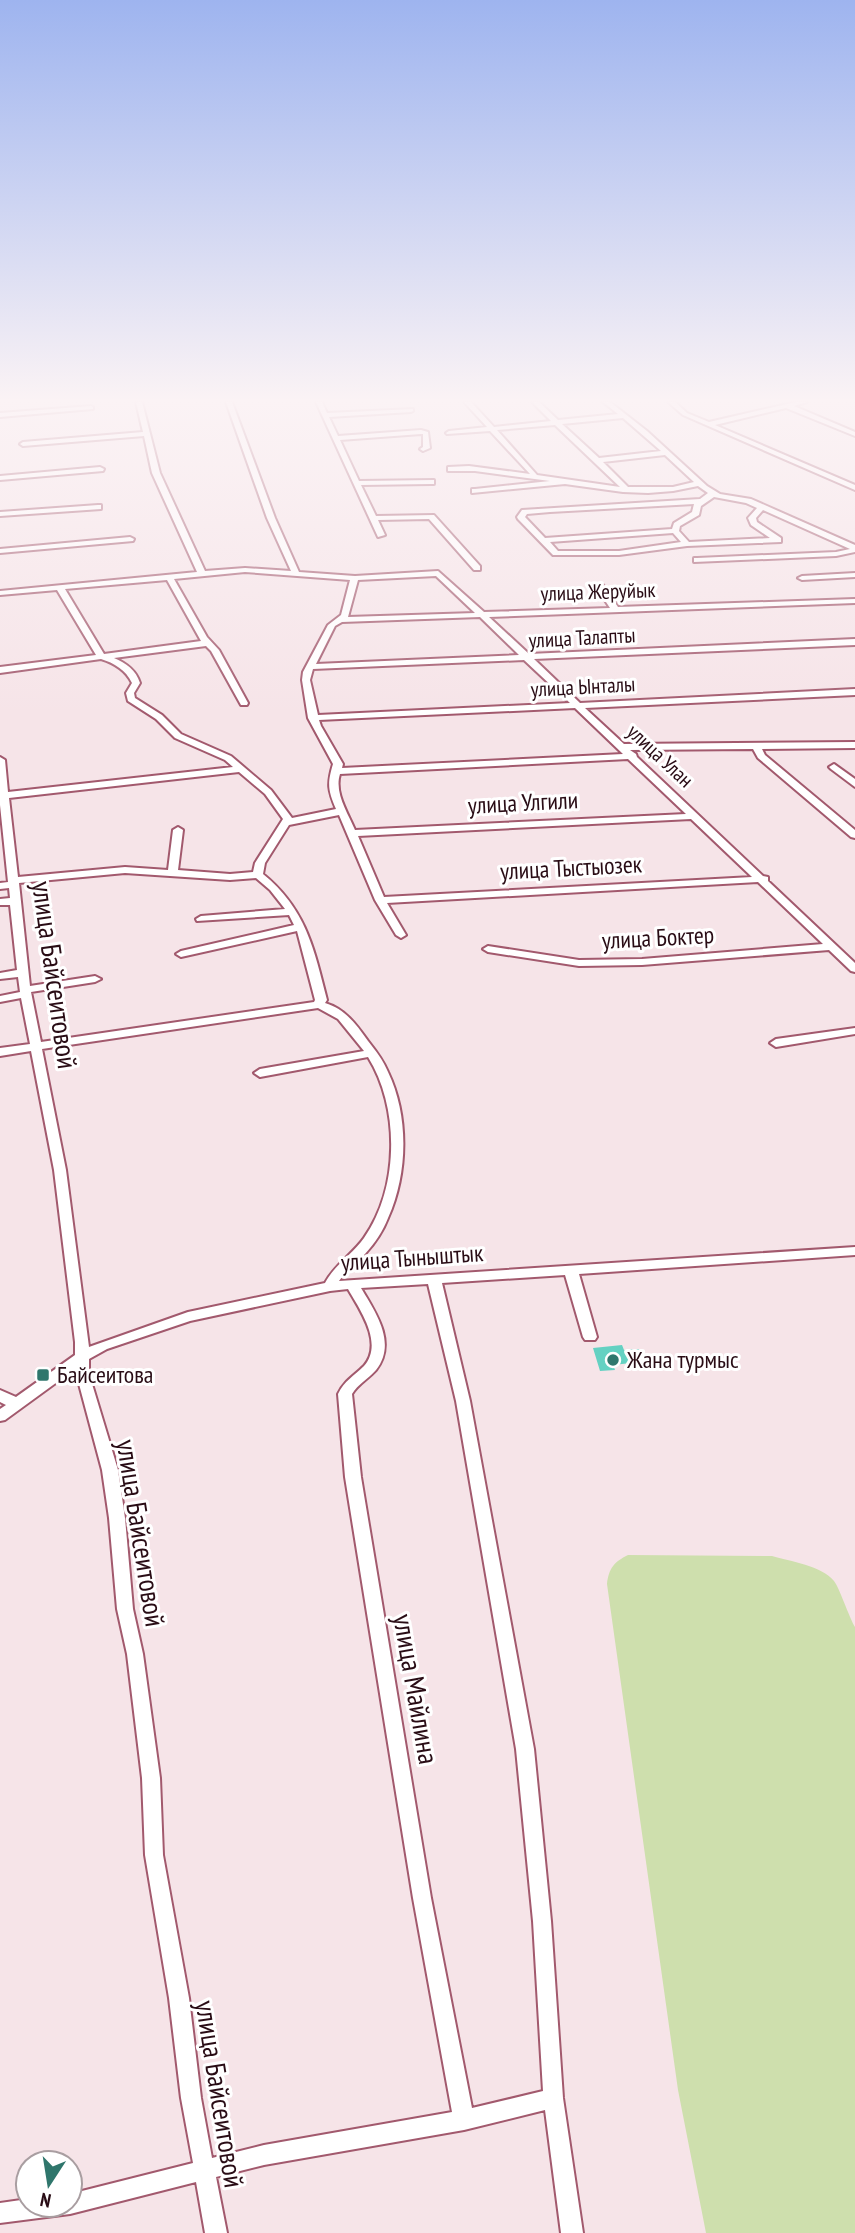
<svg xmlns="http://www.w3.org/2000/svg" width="855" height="2233" viewBox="0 0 855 2233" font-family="'PT Sans Narrow',sans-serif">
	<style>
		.green { fill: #cedfad }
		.building { fill: #64d1c2 }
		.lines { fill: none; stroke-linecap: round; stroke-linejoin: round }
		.minor-casing { stroke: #a2596d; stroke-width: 4 }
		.minor { fill: #fff; fill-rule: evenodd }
		.poi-dot { fill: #2f766c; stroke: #fff; stroke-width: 2.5 }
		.labels { text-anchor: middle; stroke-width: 6; stroke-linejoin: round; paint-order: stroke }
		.far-street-label { font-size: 21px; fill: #290c15; stroke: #fff }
		.street-label { font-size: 24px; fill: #290c15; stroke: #fff }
		.poi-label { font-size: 24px; fill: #290c15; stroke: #fff; text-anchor: start }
		.near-street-label { font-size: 28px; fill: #290c15; stroke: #fff }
	</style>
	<rect width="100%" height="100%" fill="#f6e4e8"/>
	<path class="green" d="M628,1555L772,1556C790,1561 822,1566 834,1581C839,1587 849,1617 855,1627V2233H706L678,2090L607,1584C609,1568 614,1562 628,1555Z"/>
	<polygon class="building" points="622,1345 624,1350 640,1349 630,1358 631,1363 613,1365 615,1370 600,1371 593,1348"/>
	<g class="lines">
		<defs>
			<g id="minor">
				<path d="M136,402H142L160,473L205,571L245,568L291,571L267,518L226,402H232L275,518L299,572L355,576L438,571L484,612L610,608L596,587L600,585H603L618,607L855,599V603L489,617L529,654L855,639V645L534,659L580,703L855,689V695L585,708L624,744L855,742V748L762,749L765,755L855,830V838L851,837L758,758L753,749L630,750L636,754L637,757L763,876L768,877V881L855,963V972L851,971L829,950L642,965L579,966L488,952L483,949L488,946L579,960L642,959L823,944L758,882L387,903L406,935L401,938L396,935L375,900L339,815L289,825L265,863L263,874C306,909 314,949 327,1000L325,1003C345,1009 356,1024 368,1041C376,1051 383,1060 388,1072C409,1116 408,1173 388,1218C383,1231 375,1243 365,1254C356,1263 347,1270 339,1281L855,1247V1255L579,1274L597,1337L595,1340H585L583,1337L565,1275L442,1283L470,1401L534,1749L551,1921L563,2098L583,2233H561L545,2110L464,2130L264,2165L216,2177L227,2233H205L196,2182L70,2214L0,2223V2203L28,2199V2205H70V2194L193,2163L181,2098L169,1998L145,1855L142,1778L127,1654L117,1609L109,1518L102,1470L75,1369L5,1420L0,1421V1409L6,1405L0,1402V1390L16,1397L75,1355V1342L54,1170L31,1051L0,1056V1048L30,1044L21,998L0,1002V996L20,992L18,977L0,979V973L17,970L10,905H0V899L10,898L9,888L0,889V883L8,882L0,805V757L5,760L8,792L233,767L225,760L175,738L156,719L128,701L126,693L132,683C126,670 114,663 101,659L0,673V667L96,655L57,590L0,595V591L197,572L152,473L144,436L23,446L20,444L23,442L143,432ZM245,572L350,580L341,615L328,625L303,672L302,680L308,718L333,764C327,784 328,790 336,809L292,818L271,790L231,756L181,734L162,715L135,698L134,693L140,683C136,670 126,663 114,658L206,646L211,651L241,705H247L248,703L219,650L207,637L174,579ZM436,576L475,613L348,617L358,580ZM167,580L201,641L104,654L65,589ZM480,617L519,655L316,664L335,626L342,622ZM524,660L570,703L318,715L310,680L313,669ZM575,708L623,754L342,768L343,764L321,726L319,720ZM628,759L686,814L355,830C348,813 334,793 340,774ZM239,772L265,794L283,819L255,863L253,872L230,874L178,870L183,830L178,827L173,830L168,870L125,867L18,877L9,798ZM691,819L752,877L384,897L358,836ZM125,873L230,880L256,878L270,890L285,909L201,916L196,919L197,921L289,915L294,925L181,951L176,954L181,957L297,931L315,1000L314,1002L41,1042L31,992L95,982L101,979L95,976L30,986L19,883ZM318,1008L338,1019L364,1051L260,1069L254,1073L260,1077L368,1057C400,1108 399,1188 364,1238C353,1254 335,1264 325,1283L188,1312L89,1347L66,1170L42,1049ZM428,1284L456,1401L516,1749L533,1921L543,2091L472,2108L431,1898L361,1477L352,1394C358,1384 368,1379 376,1370C397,1343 376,1313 361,1288ZM348,1289C360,1310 384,1343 364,1366C354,1376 344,1381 338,1394L345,1477L413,1898L452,2112L264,2145L212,2158L201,2098L189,1998L163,1855L160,1778L143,1654L133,1609L125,1518L118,1470L89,1374V1359L107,1349L190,1321L330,1291Z"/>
				<polygon points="316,402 322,402 327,413 413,409 413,411 411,412 329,417 338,436 421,430 428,432 430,448 423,451 420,449 423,447 423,434 421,434 340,440 359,481 434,480 434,484 431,484 361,485 376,516 434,515 480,566 480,570 474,570 429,519 378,520 385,535 378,537"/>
				<path d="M464,402H471L494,427L551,421L532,402H539L558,420L618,414L603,402H610L647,431L707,486L720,494L751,499L855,545V552L836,556L694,562V558H697L836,552L850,549L763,510L756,518L757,522L781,538V542L687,546L619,555H553L518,519L517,517L522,510L700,499L708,493L698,486L673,491L648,493L623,492L565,484L472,493V489H475L550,481L475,471H448V467L469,466L530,474L490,431L447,434L446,433L449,431L487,427ZM623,418L661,451L599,458L562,424ZM555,425L620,487L537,475L497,430ZM665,455L694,482L673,487H628L603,462ZM714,497L746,503L757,508L748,518L751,525L770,538L689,542L679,531L680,526L699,515L701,506ZM694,504L692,512L674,523L672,529L545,538L525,517L527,514L550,512ZM673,533L681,542L619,551H558L550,542Z"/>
				<polygon points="668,402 675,402 687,413 709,422 796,402 807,402 794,406 855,432 855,436 786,408 715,425 855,485 855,490 683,415"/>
				<polygon points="91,406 93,407 93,409 0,417 0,413"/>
				<polygon points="100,467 104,469 103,471 0,480 0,476"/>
				<polygon points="98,505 101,505 101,509 0,516 0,512"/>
				<polygon points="130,537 134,539 133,541 0,553 0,549"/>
				<polygon points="855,573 855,577 802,580 798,578 802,576"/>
				<polygon points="834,764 855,779 855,787 831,769 829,767"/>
				<polygon points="855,1028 855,1034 776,1047 770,1043 776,1039"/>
			</g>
		</defs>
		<use href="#minor" class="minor-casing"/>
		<use href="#minor" class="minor"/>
	</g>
	<linearGradient id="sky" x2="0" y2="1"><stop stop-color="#9eb4ef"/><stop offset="0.56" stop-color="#fbf3f5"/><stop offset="1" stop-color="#fbf3f5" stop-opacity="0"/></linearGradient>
	<rect width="855" height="715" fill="url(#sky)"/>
	<g class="poi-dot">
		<circle cx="613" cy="1360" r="7"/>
		<rect x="36" y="1368" width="14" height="14" rx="3.5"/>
	</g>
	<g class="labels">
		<g class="far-street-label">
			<text transform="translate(598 592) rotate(-2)" y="7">улица Жеруйык</text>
			<text transform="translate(582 638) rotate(-3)" y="7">улица Талапты</text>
			<text transform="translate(583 687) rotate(-3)" y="7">улица Ынталы</text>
			<text transform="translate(660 756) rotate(43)" y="7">улица Улан</text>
		</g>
		<g class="street-label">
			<text transform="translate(523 803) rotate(-3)" y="8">улица Улгили</text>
			<text transform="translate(571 868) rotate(-3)" y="8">улица Тыстыозек</text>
			<text transform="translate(658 938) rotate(-3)" y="8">улица Боктер</text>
			<text transform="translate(412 1258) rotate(-4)" y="8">улица Тыныштык</text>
		</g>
		<g class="poi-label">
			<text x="627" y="1368">Жана турмыс</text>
			<text x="57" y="1383">Байсеитова</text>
		</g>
		<g class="near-street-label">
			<text transform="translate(55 975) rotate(82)" y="10">улица Байсеитовой</text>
			<text transform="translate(141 1533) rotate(81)" y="10">улица Байсеитовой</text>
			<text transform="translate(416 1689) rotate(80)" y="10">улица Майлина</text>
			<text transform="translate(220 2094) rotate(81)" y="10">улица Байсеитовой</text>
		</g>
	</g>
	<g transform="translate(49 2184) rotate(192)"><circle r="33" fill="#ffffff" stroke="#a99ea1" stroke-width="2"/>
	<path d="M0-5L12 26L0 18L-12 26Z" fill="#2f766c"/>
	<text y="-10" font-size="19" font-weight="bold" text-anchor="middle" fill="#290c15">N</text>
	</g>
</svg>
